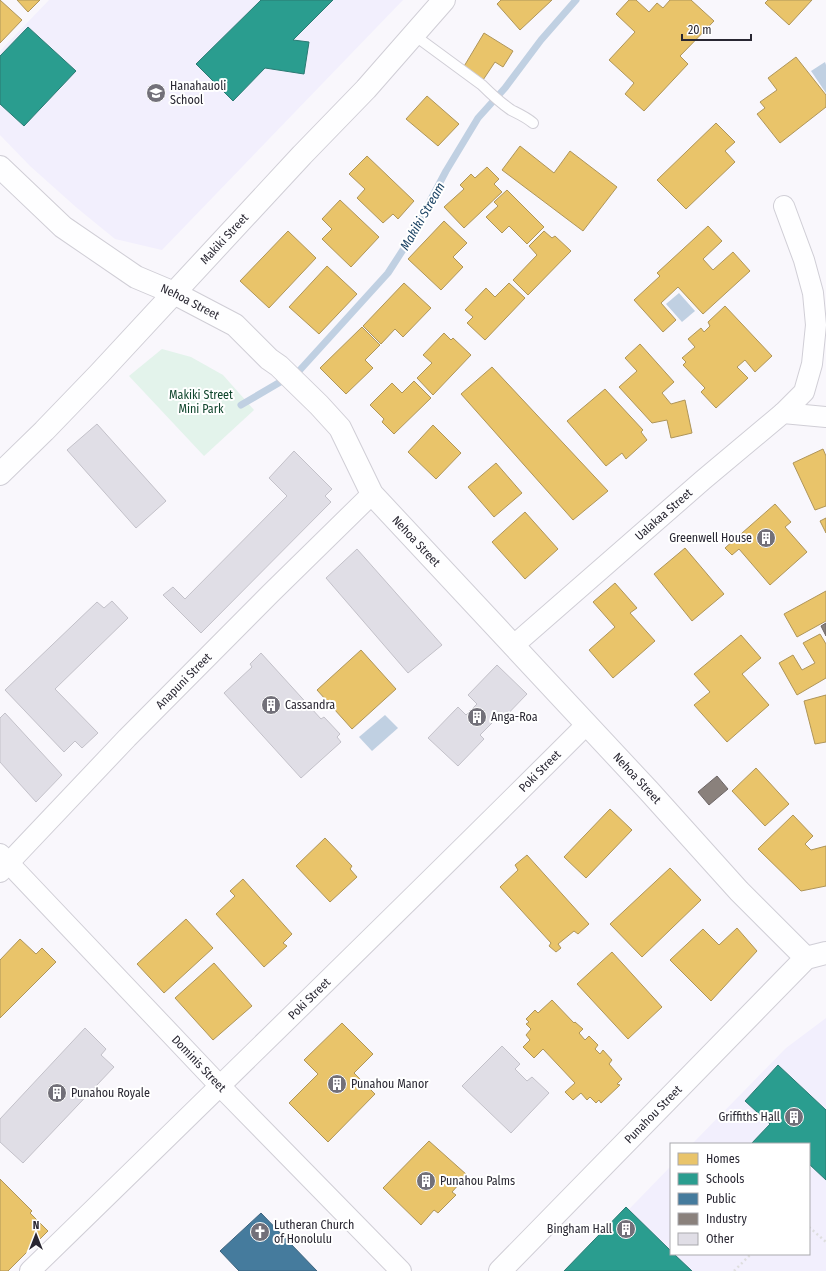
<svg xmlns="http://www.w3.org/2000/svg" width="826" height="1271" viewBox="0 0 826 1271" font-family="'Fira Sans Condensed',sans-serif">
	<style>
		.built { fill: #f2effd }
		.green { fill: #e3f3eb }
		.water { fill: #c0d0e2 }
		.homes { fill: #e9c46a; stroke: #af9559 }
		.schools { fill: #2a9d8f; stroke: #2a7a73 }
		.public { fill: #457b9d; stroke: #3d627d }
		.industry { fill: #8a817c; stroke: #6d6666 }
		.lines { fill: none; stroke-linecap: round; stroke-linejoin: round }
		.stream { stroke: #c0d0e2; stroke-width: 7 }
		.building { fill: #e0dee6; stroke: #c3c1c9 }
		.service-casing { stroke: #d0ced6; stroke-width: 12 }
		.minor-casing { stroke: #d0ced6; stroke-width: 22 }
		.tertiary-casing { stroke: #d0ced6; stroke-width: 24 }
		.secondary-casing { stroke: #d0ced6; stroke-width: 24 }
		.path { stroke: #dededf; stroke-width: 2.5; stroke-dasharray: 2 3; stroke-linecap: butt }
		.service { stroke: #fefeff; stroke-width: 10 }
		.minor { stroke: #fefeff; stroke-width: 20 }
		.tertiary { stroke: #fefeff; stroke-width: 22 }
		.secondary { stroke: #fefeff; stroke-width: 22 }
		.labels { text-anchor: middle; stroke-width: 4; stroke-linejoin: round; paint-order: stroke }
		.poi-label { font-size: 12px; fill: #292732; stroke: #fff; text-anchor: start }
		.street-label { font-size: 12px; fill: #292732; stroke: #fff }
		.park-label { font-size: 12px; fill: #10462d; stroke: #fff }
		.water-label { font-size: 13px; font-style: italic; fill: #1a4263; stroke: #fff }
	</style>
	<rect width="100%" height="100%" fill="#f9f7fc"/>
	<g class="built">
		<polygon points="49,0 403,0 162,250 115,239 77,208 30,166 0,135 0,51"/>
		<polygon points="826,1018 826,1271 569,1271 671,1166 671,1254 809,1254 809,1144 692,1144 786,1048"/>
	</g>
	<polygon class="green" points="162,349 191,357 223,375 254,410 204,456 129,376"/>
	<g class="water">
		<polygon points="825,62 826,65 826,93 811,71"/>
		<polygon points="679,293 695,311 682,322 666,304"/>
		<polygon points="385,715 398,728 372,751 359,737"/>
	</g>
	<g class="homes">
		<polygon points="0,0 22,20 0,43"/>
		<polygon points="17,0 40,0 28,12"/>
		<polygon points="501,0 552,0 520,30 497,4"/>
		<polygon points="629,0 636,0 649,12 657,3 663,8 670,0 691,0 714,21 680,56 688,64 644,111 625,94 634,83 609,60 635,32 616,14"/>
		<polygon points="768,0 812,0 789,25 765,3"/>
		<polygon points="484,33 513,51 503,67 495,62 483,80 463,68"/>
		<polygon points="796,57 826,95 826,107 780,143 757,114 765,108 760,102 777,90 768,78"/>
		<polygon points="427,96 459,124 438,146 406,119"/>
		<polygon points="716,123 735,142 725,151 735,162 686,209 657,180"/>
		<polygon points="520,146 554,173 570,151 617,187 583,231 502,170"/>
		<polygon points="367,156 414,201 398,219 393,214 383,223 357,198 365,189 349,174"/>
		<polygon points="487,167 499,179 494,184 502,192 464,228 444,207 464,189 460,185 471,174 475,178"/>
		<polygon points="507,190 544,227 527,244 509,226 502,233 486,217 498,206 494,202"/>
		<polygon points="340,200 379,237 351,267 322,239 332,229 322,219"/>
		<polygon points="444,221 467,243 453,257 463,267 441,290 408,259"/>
		<polygon points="708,226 722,241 703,259 713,270 733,252 750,271 703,314 678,287 661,303 676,320 663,332 634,300 660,276 657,273"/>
		<polygon points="288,231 316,258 269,308 240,281"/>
		<polygon points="544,231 552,238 555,236 571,251 528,295 513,280 537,255 529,246"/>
		<polygon points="327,266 357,294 319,334 289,307"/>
		<polygon points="404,283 431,308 403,337 395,329 381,344 363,326"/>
		<polygon points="509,283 525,298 485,340 467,323 473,317 465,310 486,288 495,297"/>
		<polygon points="725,306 772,356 755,372 745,360 737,367 748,378 716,408 701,392 705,388 683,365 686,362 682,358 695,347 688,339 701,328 704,332 710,326 708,322"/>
		<polygon points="362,327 380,345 365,360 373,368 346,394 320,368"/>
		<polygon points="444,333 451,340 453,338 471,355 433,395 417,378 432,363 423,355"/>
		<polygon points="640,344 674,382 662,393 671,404 685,400 692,433 671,438 667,420 652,423 619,387 637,371 625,358"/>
		<polygon points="492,367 608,491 573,520 461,394"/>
		<polygon points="414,381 431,398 394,434 382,422 384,419 370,405 392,383 402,393"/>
		<polygon points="605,389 643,430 641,432 647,440 626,459 622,453 606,466 567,421"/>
		<polygon points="433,425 461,453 436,479 408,452"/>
		<polygon points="823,449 826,456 826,506 815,510 793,463"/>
		<polygon points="496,463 522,493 494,517 468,487"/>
		<polygon points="775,504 791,522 785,527 807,552 770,585 739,549 732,555 725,548"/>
		<polygon points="525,512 558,549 525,579 492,542"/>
		<polygon points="826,518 826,533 820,521"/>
		<polygon points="685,548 724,594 692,621 654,574"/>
		<polygon points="615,583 637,608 630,613 655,641 613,678 589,650 615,627 593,602"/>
		<polygon points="826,591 826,621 797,637 784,614"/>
		<polygon points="820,634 826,644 826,678 797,695 779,663 793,655 802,670 815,663 803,643"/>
		<polygon points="741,635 761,658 742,674 769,705 727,742 694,705 710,692 694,674"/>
		<polygon points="361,650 396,689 352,729 317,690"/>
		<polygon points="826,695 826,742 815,744 804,701"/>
		<polygon points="756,768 789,804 765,826 732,791"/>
		<polygon points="610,809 632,830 586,878 564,857"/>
		<polygon points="793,815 813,836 805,844 811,850 826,846 826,886 801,891 758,849"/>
		<polygon points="325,838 352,866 350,869 357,877 330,902 296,866"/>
		<polygon points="527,855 589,924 578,934 574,931 558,944 561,948 556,952 549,946 551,943 500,887 518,870 515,865"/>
		<polygon points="670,868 701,900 642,957 610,924"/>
		<polygon points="243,879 292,934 283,943 287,946 264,967 216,914 235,896 230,891"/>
		<polygon points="186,919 213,948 164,993 137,964"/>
		<polygon points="737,928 757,951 711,1001 670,960 703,929 719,945"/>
		<polygon points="20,939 36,954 42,948 56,962 0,1018 0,960"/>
		<polygon points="612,952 662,1007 628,1039 577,984"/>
		<polygon points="214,963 252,1006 213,1040 175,998"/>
		<polygon points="552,1000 574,1023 575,1022 583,1029 579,1033 585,1040 589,1036 598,1045 595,1049 600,1054 603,1050 612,1060 609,1064 622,1079 617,1084 620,1085 601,1103 599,1100 596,1103 590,1097 587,1100 581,1093 573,1100 565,1092 575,1083 543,1049 534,1058 523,1047 530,1040 526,1035 531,1029 526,1024 529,1022 526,1019 535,1010 538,1013"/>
		<polygon points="342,1023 373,1054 354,1073 375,1094 328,1142 289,1103 318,1074 304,1060"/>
		<polygon points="429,1141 467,1175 452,1192 456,1195 438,1213 434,1210 421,1225 383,1188"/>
		<polygon points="0,1179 32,1211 30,1213 48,1231 8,1271 0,1271"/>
	</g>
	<g class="schools">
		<polygon points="261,0 333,0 293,40 309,42 304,74 265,68 233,101 196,64"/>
		<polygon points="28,27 76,71 24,126 0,104 0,56"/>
		<polygon points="778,1065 826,1110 826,1180 809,1164 809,1144 751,1144 770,1124 745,1101"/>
		<polygon points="626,1207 671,1251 671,1254 674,1254 692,1271 564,1271"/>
	</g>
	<polygon class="public" points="261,1213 317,1271 239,1271 220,1251"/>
	<g class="industry">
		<polygon points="826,623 826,636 821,626"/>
		<polygon points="717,776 728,789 709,805 698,792"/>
	</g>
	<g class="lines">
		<polyline class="stream" points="241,405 299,371 388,273 410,239 446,171 478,118 505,88 541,40 576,0"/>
	</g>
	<g class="building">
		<polygon points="97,424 166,501 136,528 67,450"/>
		<polygon points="294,451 332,489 325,496 331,502 201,633 163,595 173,587 185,599 287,496 269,478"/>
		<polygon points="357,549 442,645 408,673 326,578"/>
		<polygon points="112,601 128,618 55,689 98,733 82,748 75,741 64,752 5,690 97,602 104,608"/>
		<polygon points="261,653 321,719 324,717 340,734 337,737 341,742 301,778 224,693 252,667 250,664"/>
		<polygon points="497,665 527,694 500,722 496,719 480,735 484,739 458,766 428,738 458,707 466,715 477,704 468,695"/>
		<polygon points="5,713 62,775 36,802 0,762 0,718"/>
		<polygon points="85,1028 106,1049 101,1055 114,1067 23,1163 0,1142 0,1119"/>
		<polygon points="502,1046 520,1064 515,1069 527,1081 532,1077 549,1093 511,1133 462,1086"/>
	</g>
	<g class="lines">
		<defs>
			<path id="service" d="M414,35L482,85C491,94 501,103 511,110C519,114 526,117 533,123"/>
			<g id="minor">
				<polyline points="783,413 804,392 812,364 816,325 813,293 804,260 784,206"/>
				<path id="s1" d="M513,646L703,480L783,413L826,417"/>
				<path id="s2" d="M0,854L220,1086L401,1271"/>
				<path id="s3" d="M0,872L127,738L271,593L372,494"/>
				<path id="s4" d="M30,1271C216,1090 403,908 587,724"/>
			</g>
			<g id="tertiary">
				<path id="s5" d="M0,167L63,227L136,277L174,293L235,325L269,359L279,366L319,405L340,428L372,494L649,791L739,891L806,958"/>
				<path id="s6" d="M0,474L44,431L99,374L302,155L366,89L444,0"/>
			</g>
			<g id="secondary">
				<path id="s7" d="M500,1271L806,958L826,953"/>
			</g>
		</defs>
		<use href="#service" class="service-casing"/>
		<use href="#minor" class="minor-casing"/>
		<use href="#tertiary" class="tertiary-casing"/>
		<use href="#secondary" class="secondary-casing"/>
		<g class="path">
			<polyline points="809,1227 826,1242"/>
			<polyline points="734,1271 751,1254"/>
		</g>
		<use href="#service" class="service"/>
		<use href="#minor" class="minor"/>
		<use href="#tertiary" class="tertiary"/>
		<use href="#secondary" class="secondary"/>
	</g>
	<defs>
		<symbol id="school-disc" viewBox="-11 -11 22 22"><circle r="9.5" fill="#727079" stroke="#fff"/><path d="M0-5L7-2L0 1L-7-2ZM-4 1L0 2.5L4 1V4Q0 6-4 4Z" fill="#fff"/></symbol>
		<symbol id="building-disc" viewBox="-11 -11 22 22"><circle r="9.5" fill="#727079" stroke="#fff"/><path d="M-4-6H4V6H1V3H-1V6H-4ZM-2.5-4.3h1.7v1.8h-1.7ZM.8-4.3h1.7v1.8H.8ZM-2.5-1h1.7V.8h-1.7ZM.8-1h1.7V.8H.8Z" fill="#fff"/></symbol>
		<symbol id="church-disc" viewBox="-11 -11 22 22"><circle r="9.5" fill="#727079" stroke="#fff"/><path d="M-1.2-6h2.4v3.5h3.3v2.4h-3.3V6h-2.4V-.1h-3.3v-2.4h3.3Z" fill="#fff"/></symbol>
	</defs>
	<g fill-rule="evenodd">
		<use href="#school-disc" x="145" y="82" width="22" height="22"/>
		<use href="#building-disc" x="755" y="527" width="22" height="22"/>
		<use href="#building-disc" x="260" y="694" width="22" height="22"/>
		<use href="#building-disc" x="466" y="706" width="22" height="22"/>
		<use href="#building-disc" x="326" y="1073" width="22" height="22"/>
		<use href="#building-disc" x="46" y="1082" width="22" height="22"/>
		<use href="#building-disc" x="783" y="1106" width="22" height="22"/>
		<use href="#building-disc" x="415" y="1170" width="22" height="22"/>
		<use href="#building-disc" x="615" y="1218" width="22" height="22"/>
		<use href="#church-disc" x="249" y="1221" width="22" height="22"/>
	</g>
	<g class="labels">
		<g class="poi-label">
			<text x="170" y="90">Hanahauoli<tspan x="170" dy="14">School</tspan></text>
			<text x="752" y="542" text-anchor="end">Greenwell House</text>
			<text x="285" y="709">Cassandra</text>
			<text x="491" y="721">Anga-Roa</text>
			<text x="351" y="1088">Punahou Manor</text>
			<text x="71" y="1097">Punahou Royale</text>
			<text x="780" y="1121" text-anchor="end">Griffiths Hall</text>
			<text x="440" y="1185">Punahou Palms</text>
			<text x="274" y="1229">Lutheran Church<tspan x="274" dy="14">of Honolulu</tspan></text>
			<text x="612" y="1233" text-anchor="end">Bingham Hall</text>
		</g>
		<g class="street-label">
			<text dy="4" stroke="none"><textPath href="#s6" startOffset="325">Makiki Street</textPath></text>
			<text dy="4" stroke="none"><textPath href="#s5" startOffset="235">Nehoa Street</textPath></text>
			<text dy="4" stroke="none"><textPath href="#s1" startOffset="200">Ualakaa Street</textPath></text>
			<text dy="4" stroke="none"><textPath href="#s5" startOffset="571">Nehoa Street</textPath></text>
			<text dy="4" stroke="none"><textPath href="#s3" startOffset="265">Anapuni Street</textPath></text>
			<text dy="4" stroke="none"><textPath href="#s4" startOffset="714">Poki Street</textPath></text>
			<text dy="4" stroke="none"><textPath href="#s5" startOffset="895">Nehoa Street</textPath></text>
			<text dy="4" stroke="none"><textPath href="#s4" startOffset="390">Poki Street</textPath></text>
			<text dy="4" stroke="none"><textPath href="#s2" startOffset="289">Dominis Street</textPath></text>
			<text dy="4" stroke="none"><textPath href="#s7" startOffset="219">Punahou Street</textPath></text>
		</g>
		<g class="park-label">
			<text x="201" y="399">Makiki Street<tspan x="201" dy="14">Mini Park</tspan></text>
		</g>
		<g class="water-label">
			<text transform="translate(422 216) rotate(-60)" y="5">Makiki Stream</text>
		</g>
	</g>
	<rect x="670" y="1143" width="140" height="112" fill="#ffffff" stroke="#a9a9ad"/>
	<rect x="678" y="1153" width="20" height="12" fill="#e9c46a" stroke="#a9a9ad"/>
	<text x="706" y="1163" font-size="12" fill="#292732">Homes</text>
	<rect x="678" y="1173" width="20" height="12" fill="#2a9d8f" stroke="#a9a9ad"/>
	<text x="706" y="1183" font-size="12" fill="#292732">Schools</text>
	<rect x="678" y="1193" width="20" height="12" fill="#457b9d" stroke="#a9a9ad"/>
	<text x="706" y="1203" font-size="12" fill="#292732">Public</text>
	<rect x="678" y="1213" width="20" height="12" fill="#8a817c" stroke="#a9a9ad"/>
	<text x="706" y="1223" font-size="12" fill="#292732">Industry</text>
	<rect x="678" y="1233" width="20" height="12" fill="#e0dee6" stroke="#a9a9ad"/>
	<text x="706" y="1243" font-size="12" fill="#292732">Other</text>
	<g transform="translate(36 1235)" stroke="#ffffff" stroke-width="3" paint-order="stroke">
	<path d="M0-3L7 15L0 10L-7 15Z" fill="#292732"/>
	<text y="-6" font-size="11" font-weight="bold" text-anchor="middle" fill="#292732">N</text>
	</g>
	<path d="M682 34v6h69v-6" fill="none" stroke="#292732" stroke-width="2"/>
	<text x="688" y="34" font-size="12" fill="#292732" stroke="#ffffff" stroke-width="3" paint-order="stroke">20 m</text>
</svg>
